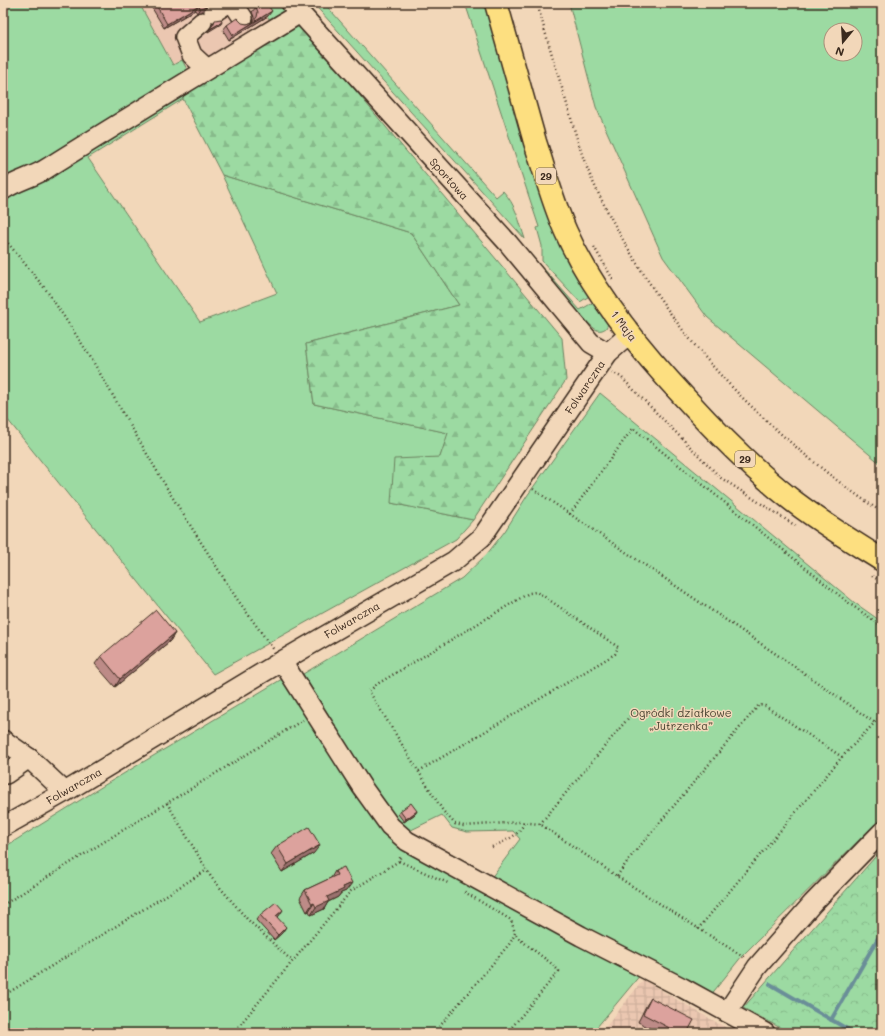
<svg xmlns="http://www.w3.org/2000/svg" width="885" height="1036" viewBox="0 0 885 1036" font-family="Mali,sans-serif">
	<style>
		.built { fill: #ebc7b1 }
		.industrial { fill: url(#industrial-grid) }
		.green { fill: #9cdaa2; stroke: #6c8260; fill-rule: evenodd }
		.forest { fill: url(#forest-firs); stroke: #6c8260 }
		.park { fill: url(#park-crowns); stroke: #6c8260 }
		.lines { fill: none; stroke-linecap: round; stroke-linejoin: round }
		.stream { stroke: #6a8e98; stroke-width: 4 }
		.minor-casing { stroke: #3b2a1e; stroke-width: 22 }
		.major-casing { stroke: #3b2a1e; stroke-width: 25 }
		.path { stroke: #3b2a1e; stroke-width: 2.5; stroke-dasharray: 1 3; stroke-linecap: butt }
		.minor { stroke: #f2d7b9; stroke-width: 19 }
		.major { stroke: #fddf80; stroke-width: 22 }
		.wall { fill: #bd8b87; stroke: #3b2a1e }
		.shaded-wall { fill: #9a716e; stroke: #3b2a1e }
		.building { fill: #dca29d; stroke: #3b2a1e }
		.labels { text-anchor: middle; stroke-width: 3; stroke-linejoin: round; paint-order: stroke }
		.shield { fill: #f2d7b9; stroke: #725e4c; stroke-width: 1 }
		.shield-label { font-size: 10px; font-weight: bold; fill: #3b2a1e }
		.street-label { font-size: 11px; fill: #3b2a1e; stroke: #f2d7b9 }
		.park-label { font-size: 11px; fill: #4a4432; stroke: #f2d7b9 }
	</style>
	<defs>
		<pattern id="industrial-grid" width="8" height="8" patternUnits="userSpaceOnUse"><rect width="8" height="8" fill="#ebc7b1"/><path d="M0 4h8M4 0v8" fill="none" stroke="#caab98"/></pattern>
		<pattern id="forest-firs" width="22" height="20" patternUnits="userSpaceOnUse"><rect width="22" height="20" fill="#9cdaa2"/><path d="M5 1l3.5 6h-7zM16 11l3.5 6h-7z" fill="#87bb8b"/></pattern>
		<pattern id="park-crowns" width="20" height="18" patternUnits="userSpaceOnUse"><rect width="20" height="18" fill="#9cdaa2"/><path d="M2 6a3 3 0 1 1 6 0M12 15a3 3 0 1 1 6 0" fill="none" stroke="#87bb8b"/></pattern>
	</defs>
	<rect width="100%" height="100%" fill="#f2d7b9"/>
	<filter id="ink" filterUnits="userSpaceOnUse"><feTurbulence type="fractalNoise" baseFrequency=".025" numOctaves="2"/><feDisplacementMap in="SourceGraphic" scale="8" xChannelSelector="R" yChannelSelector="G"/><feConvolveMatrix kernelMatrix="1 2 1 2 8 2 1 2 1" color-interpolation-filters="sRGB"/></filter>
	<g filter="url(#ink)">
		<polygon class="built" points="139,3 279,3 288,12 179,76"/>
		<polygon class="industrial" points="643,980 735,1033 601,1033"/>
		<g class="green">
			<polygon points="3,3 139,3 173,65 182,60 188,71 183,99 88,158 200,322 277,293 222,175 411,233 459,305 306,344 314,404 449,433 440,457 391,503 473,520 456,539 213,674 3,414"/>
			<polygon points="259,3 279,3 288,12 273,25"/>
			<path d="M313,3H324L496,197L503,191C516,205 519,221 525,239Z"/>
			<polygon points="465,3 489,3 591,295 580,302 542,261 542,246 537,228 539,227"/>
			<path d="M569,3H882V465L707,317L663,257L596,107ZM831,30H855V54H831Z"/>
			<path d="M544,269L580,310L594,302L609,322L606,328C603,330 601,331 597,330C588,326 556,287 548,278Z"/>
			<polygon points="600,393 855,603 882,622 882,817 742,956 710,996 491,878 520,839 513,831 467,832 452,828 442,815 405,833 399,827 303,674 462,578 487,554 505,531 527,496"/>
			<polygon points="282,679 373,819 398,843 641,974 592,1033 3,1033 3,848 103,786"/>
		</g>
		<polygon class="forest" points="295,18 562,338 566,380 473,520 391,503 394,459 440,457 448,433 314,404 306,344 459,305 411,233 222,175 183,99 185,88"/>
		<polygon class="park" points="882,849 882,1033 790,1033 743,1008"/>
		<g class="lines">
			<g class="stream">
				<polyline points="770,984 854,1033"/>
				<polyline points="831,1020 882,931"/>
			</g>
			<defs>
				<g id="minor">
					<polyline points="233,3 243,18"/>
					<polyline points="291,3 508,243 591,343 608,353"/>
					<polyline points="214,12 228,3"/>
					<polyline points="202,22 185,37 192,55 207,69"/>
					<path d="M3,190C17,180 35,177 49,167C132,115 216,64 300,13"/>
					<polyline points="282,661 362,787 390,826 407,841 581,936 683,988 765,1033"/>
					<polyline points="3,740 29,758 65,792"/>
					<polyline points="6,774 29,758"/>
					<polyline points="3,827 65,792 282,661 454,561 482,537 608,353 630,334"/>
					<polyline points="727,1012 757,967 813,903 882,832"/>
				</g>
				<path id="major" d="M496,3C509,49 522,96 535,142C545,172 553,203 566,232C593,293 641,351 687,400C719,435 752,468 788,497C818,521 850,540 882,560"/>
			</defs>
			<use href="#minor" class="minor-casing"/>
			<use href="#major" class="major-casing"/>
			<g class="path">
				<path d="M537,3C546,36 556,68 566,101C574,128 581,156 593,182C622,244 664,311 710,363C734,391 761,416 789,441C818,466 849,491 882,512"/>
				<polyline points="3,237 47,291 88,353 171,495 237,599 274,650"/>
				<polyline points="594,247 614,281"/>
				<polyline points="612,372 621,377 721,478 796,526"/>
				<polyline points="533,489 801,671 875,723"/>
				<polyline points="570,514 633,428 850,604 882,626"/>
				<polyline points="872,576 882,582"/>
				<polyline points="419,771 615,654 618,647 542,595 536,592 529,593 379,683 369,691 443,811 455,824 464,826 520,822 540,824 621,879 745,958"/>
				<polyline points="167,803 211,877 247,919 292,961"/>
				<polyline points="540,824 635,710"/>
				<path d="M492,847C505,841 519,836 524,823"/>
				<polyline points="399,861 448,883"/>
				<polyline points="617,876 629,859 759,705 765,706 842,757"/>
				<polyline points="3,905 115,835 303,720"/>
				<polyline points="698,929 842,757 882,715"/>
				<polyline points="3,996 207,870"/>
				<path d="M26,1033C35,1028 40,1026 48,1033"/>
				<polyline points="233,1033 351,891 399,861 401,855"/>
				<polyline points="434,1033 511,942 515,933 511,920 463,891"/>
				<polyline points="507,1033 559,971 552,964 518,938 515,933"/>
			</g>
			<use href="#minor" class="minor"/>
			<use href="#major" class="major"/>
		</g>
		<g class="wall">
			<polygon points="149,3 208,3 207,6 203,11 197,13 195,10 164,28"/>
			<polygon points="256,7 268,16 229,40 223,30 227,25 247,24 253,22 254,17 252,12"/>
			<polygon points="175,633 170,641 115,687 95,664 101,656"/>
			<polygon points="400,811 417,811 415,814 404,822 398,814"/>
			<polygon points="277,846 314,853 282,872 271,854"/>
			<polygon points="335,871 346,891 341,893 338,897 328,902 324,909 311,915 309,911 307,912 300,898 305,890 331,878"/>
			<polygon points="260,915 279,916 277,918 282,933 274,940 256,920"/>
			<polygon points="651,998 687,1033 659,1033 638,1022 646,1006"/>
		</g>
		<g class="shaded-wall">
			<polygon points="199,5 195,10 164,28 167,24"/>
			<polygon points="207,6 203,11 197,13 200,8"/>
			<polygon points="272,11 268,16 229,40 233,35"/>
			<polygon points="222,22 221,24 208,32 210,29"/>
			<polygon points="175,633 170,641 115,687 120,679"/>
			<polygon points="417,811 415,814 404,822 406,819"/>
			<polygon points="320,845 314,853 282,872 288,864"/>
			<polygon points="352,883 346,891 341,893 338,897 328,902 324,909 311,915 316,907 327,897 343,887"/>
			<polygon points="314,903 309,911 307,912 312,904"/>
			<polygon points="283,910 279,916 272,922 276,916"/>
			<polygon points="286,927 282,933 274,940 278,935"/>
		</g>
		<g class="building">
			<polygon points="155,3 208,3 207,6 200,8 199,5 167,24"/>
			<polygon points="262,3 266,3 272,11 233,35 227,25 237,18 242,23 247,24 253,22 257,17 258,12 256,7"/>
			<polygon points="221,19 222,22 210,29 214,23 215,20"/>
			<polygon points="156,610 175,633 120,679 101,656"/>
			<polygon points="411,803 417,811 406,819 400,811"/>
			<polygon points="309,827 320,845 288,864 277,846"/>
			<polygon points="344,867 352,883 343,887 344,889 327,897 329,901 316,907 314,903 312,904 305,890 337,875 335,871"/>
			<polygon points="276,902 283,910 276,916 286,927 278,935 260,915"/>
			<polygon points="651,998 694,1020 687,1033 679,1033 643,1014"/>
		</g>
	</g>
	<g class="labels">
		<g class="shield">
			<rect x="536" y="168" width="20" height="16" rx="3"/>
			<rect x="735" y="451" width="20" height="16" rx="3"/>
		</g>
		<g class="shield-label">
			<text x="546" y="180">29</text>
			<text x="745" y="463">29</text>
		</g>
		<g class="street-label">
			<text transform="translate(449 179) rotate(48)" y="4">Sportowa</text>
			<text transform="translate(624 326) rotate(53)" y="4">1 Maja</text>
			<text transform="translate(585 387) rotate(-56)" y="4">Folwarczna</text>
			<text transform="translate(352 620) rotate(-30)" y="4">Folwarczna</text>
			<text transform="translate(74 786) rotate(-30)" y="4">Folwarczna</text>
		</g>
		<g class="park-label">
			<text x="681" y="717">Ogródki działkowe<tspan x="681" dy="13">„Jutrzenka”</tspan></text>
		</g>
	</g>
	<rect width="885" height="1036" fill="none" stroke="#f2d7b9" stroke-width="16"/>
	<rect x="8" y="8" width="869" height="1020" fill="none" stroke="#3b2a1e" stroke-width="1.5" filter="url(#ink)"/>
	<g transform="translate(843 42) rotate(198)"><circle r="19" fill="#f2d7b9" stroke="#a9927b"/>
	<path d="M0-3L7 15L0 10L-7 15Z" fill="#3b2a1e"/>
	<text y="-6" font-size="11" font-weight="bold" text-anchor="middle" fill="#3b2a1e">N</text>
	</g>
</svg>
